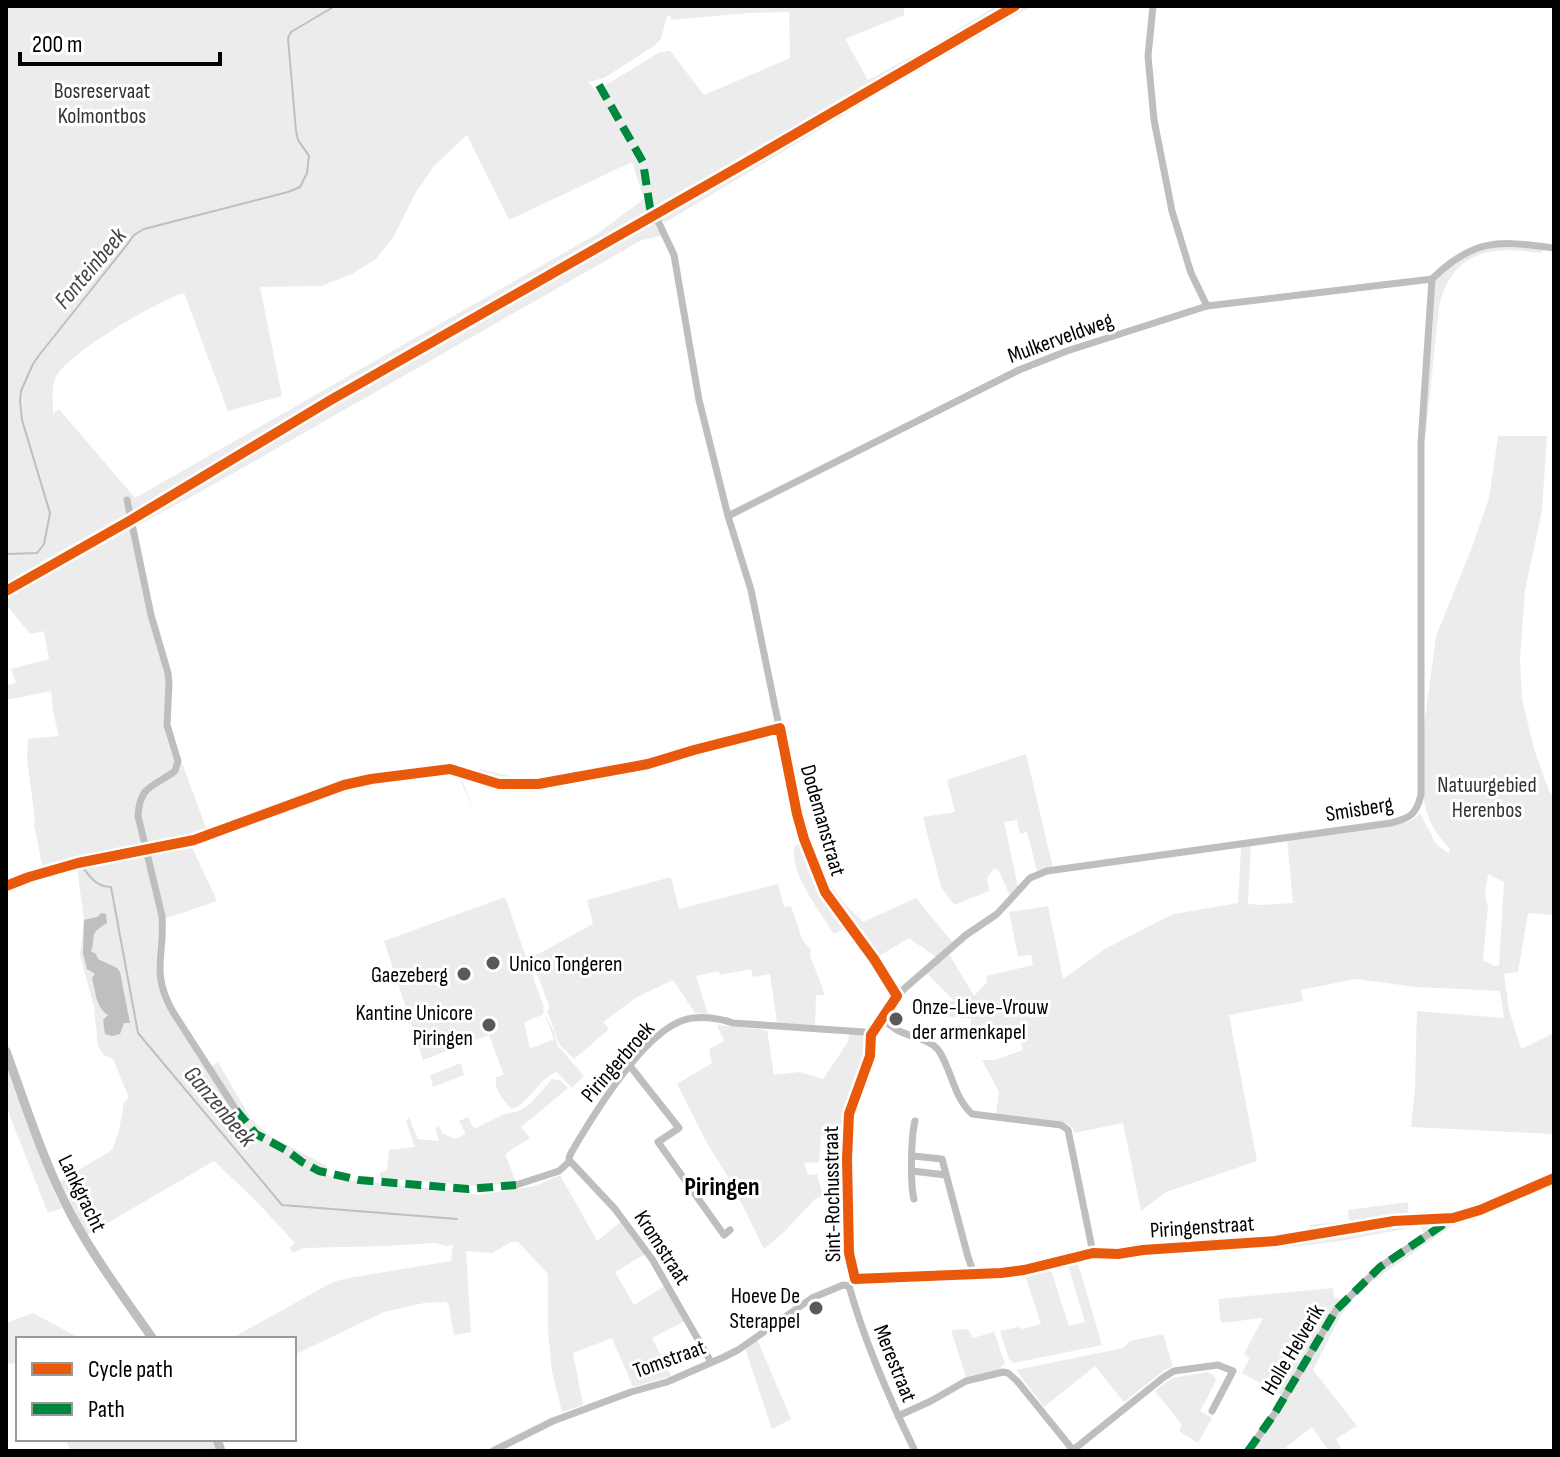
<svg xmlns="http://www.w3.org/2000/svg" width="1560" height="1457" viewBox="0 0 1560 1457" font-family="'Sofia Sans Condensed',sans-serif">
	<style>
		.green { fill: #ececec; fill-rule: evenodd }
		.water { fill: #bfbfbf }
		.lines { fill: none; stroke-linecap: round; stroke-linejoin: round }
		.stream { stroke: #bfbfbf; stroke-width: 2 }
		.minor { stroke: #bebebe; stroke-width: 7 }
		.tertiary { stroke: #bebebe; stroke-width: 9 }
		.quiet { stroke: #00873e; stroke-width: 8; stroke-dasharray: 16 8; stroke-linecap: butt }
		.cycleway-casing { stroke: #fff; stroke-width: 15 }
		.cycleway { stroke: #e8590c; stroke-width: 10 }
		.poi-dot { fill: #595959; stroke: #fff; stroke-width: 3 }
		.labels { text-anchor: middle; stroke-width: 6; stroke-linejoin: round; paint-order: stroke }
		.park-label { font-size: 22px; fill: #333; stroke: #fff }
		.street-label { font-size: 22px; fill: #000; stroke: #fff }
		.poi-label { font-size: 22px; fill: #000; stroke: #fff; text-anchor: end }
		.water-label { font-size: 24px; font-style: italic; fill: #444; stroke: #fff }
		.quarter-label { font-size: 26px; font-weight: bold; fill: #000; stroke: #fff }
	</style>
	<rect width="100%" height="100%" fill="#fff"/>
	<g class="green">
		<path d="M6,6H904V15L845,39L868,80L931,46L996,6H1032L884,91L666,222L664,221L661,223L650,202L648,201L649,209L664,235L642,240L218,482L135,527L168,681L164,710L168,740L177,763L172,771L150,782L140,795L142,847L76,859L43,870L34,824L35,820L27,758L28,739L59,736L53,712L51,691L6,700V685L16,683L11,669L49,659L44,631L30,634L6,604ZM789,12L790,58L704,95L670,51L660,52L596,91L588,82L604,78L654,46L661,39L667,16H671V20L747,13ZM467,135L509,220L632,162L644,199L597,234L135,498L59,409L53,414C53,403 51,387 56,377C68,353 157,301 184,293L228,411L282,396L260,287L321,286L352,274L376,259L394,236L416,192L434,166Z"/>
		<path d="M1513,245L1543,250L1542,253C1493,246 1453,249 1439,306L1426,433H1424L1434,284C1438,276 1444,271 1452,266C1475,248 1484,247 1513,245Z"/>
		<path d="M1498,436H1547L1542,510L1525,591L1520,659L1522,699L1534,749L1549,791L1554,799V915L1528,913L1518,972L1504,974L1509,1010L1521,1049L1554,1033V1134L1411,1127L1415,1089L1417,1011L1504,1018L1500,991L1417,987L1355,979L1301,990L1303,1001L1229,1015L1257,1161L1166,1192L1141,1211L1123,1123L1074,1133L1073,1128L1066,1123L996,1114L999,1092L982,1060H995L1023,1050L1019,1032L971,1034V1018L940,1016L943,1002L954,1001L925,971L948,952L974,996L987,982L986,976L1033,965L1031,955L1018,956L1009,912L1048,906L1063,979L1105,949L1163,919L1175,914L1238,903L1241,846L1251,844L1248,904L1262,905L1293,903L1287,839L1407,822L1414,819L1420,813L1436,844L1449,854L1450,849C1437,836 1427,820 1424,801V726L1436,636L1471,550L1489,498ZM1488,874L1504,882L1499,966H1495L1483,960L1488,907L1485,894Z"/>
		<polygon points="710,748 711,751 626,776 535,792 510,792 470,780 480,769 521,779 543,779 581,772 582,780 614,775"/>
		<polygon points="1026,754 1053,868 1037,871 1027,832 1020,834 1017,820 1004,822 1018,887 1010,896 999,871 994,868 987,878 989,891 954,905 941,887 923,817 955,812 947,780"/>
		<path d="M182,763L208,833L175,842L150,847C138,830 141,812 146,793L178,771Z"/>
		<path d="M441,770L460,773L473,809L459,777C443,773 426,776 410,778C340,786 277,818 210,838L346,787Z"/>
		<path d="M804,813C812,841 820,870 837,894C844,904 854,913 863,922L916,898L953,943L936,957L909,938L876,958L847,927L834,934C821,913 787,869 795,846L806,839L800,814Z"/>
		<polygon points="190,843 217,901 164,919 150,853"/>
		<path d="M142,856L145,857C149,875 157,894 159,912C161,935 153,958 158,981C165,1014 189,1042 208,1069L218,1062L251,1119L270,1136L327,1166L324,1173L337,1179L457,1191L479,1195L535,1186L560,1175L597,1241L622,1221L645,1254L615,1272L634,1305L665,1286L685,1321L652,1338L671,1376L633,1387L612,1338L573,1353L583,1405L562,1412L552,1371L548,1330V1274L518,1242H511L492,1253L466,1251L471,1332L454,1335L449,1305L446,1302L424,1303L384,1312L294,1355V1339H233L232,1338L333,1282L344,1279L451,1261L453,1245L446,1246L435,1243L385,1246L304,1248L293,1253L289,1247L295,1243L255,1200L214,1161L87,1235L60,1181L112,1150L119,1131L124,1102L129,1098L113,1059L104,1055L98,1046L94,1007L80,955L84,920L77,867Z"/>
		<polygon points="671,877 679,909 778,884 784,907 791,906 802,939 811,950 810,955 825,995 816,995 815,1025 777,1023 770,974 753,977 751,969 720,975 719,971 696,976 708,1014 695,1013 673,980 637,997 603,1022 609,1029 574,1059 559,1044 547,1010 550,1008 531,958 593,924 587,900"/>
		<path d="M505,897L544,1008L543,1010L554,1032L558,1046L584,1076L572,1088L557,1072C538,1078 531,1102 512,1109C503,1100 494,1090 496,1077L504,1075L489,1035L423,1060L384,941ZM544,1012L554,1039L530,1049L524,1022L542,1015Z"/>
		<path d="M717,1025L767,1030L774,1075L800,1072L823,1079L848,1042L849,1033L864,1036C877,1059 854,1082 848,1104C845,1115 844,1127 844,1138L821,1135L819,1162L804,1163L808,1175L817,1174L823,1196L815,1199L784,1232L764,1249L730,1180L707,1143L677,1084L712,1063L709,1049L724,1041Z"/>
		<polygon points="461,1063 464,1075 433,1087 430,1075"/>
		<polygon points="6,1064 53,1190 62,1208 48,1213 6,1106"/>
		<polygon points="552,1079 561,1081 568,1088 521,1127 530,1138 505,1154 516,1183 479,1186 380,1178 380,1172 387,1171 389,1150 415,1147 406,1121 409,1118 418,1139 439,1141 435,1128 440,1127 442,1133 455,1139 466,1134 459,1121 468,1117 474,1129 505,1114 519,1111 530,1104"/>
		<polygon points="1408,1202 1408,1215 1454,1212 1456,1219 1466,1218 1457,1222 1366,1286 1351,1301 1341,1315 1313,1370 1357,1426 1336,1439 1343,1451 1329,1451 1312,1427 1286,1447 1288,1451 1251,1451 1286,1397 1242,1373 1250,1358 1244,1354 1263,1318 1221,1323 1218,1299 1333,1288 1334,1297 1347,1301 1359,1289 1424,1233 1420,1226 1341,1241 1274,1249 1273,1243 1311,1240 1310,1225 1349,1221 1348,1210"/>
		<polygon points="1077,1260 1102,1345 1014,1363 1009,1359 1000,1331 1018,1327 1022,1329 1041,1324 1024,1272 1050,1267 1069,1326 1085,1322 1067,1262"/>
		<polygon points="33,1313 81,1339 18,1339 18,1363 6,1364 6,1323"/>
		<polygon points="968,1329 973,1338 994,1332 1005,1364 1001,1366 1000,1369 966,1377 951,1330"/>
		<polygon points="1163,1334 1173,1366 1163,1371 1124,1402 1095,1366 1044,1407 1016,1370 1123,1348 1130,1341"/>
		<polygon points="757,1339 791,1419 772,1429 745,1348"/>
		<polygon points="1207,1372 1214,1375 1216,1381 1200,1411 1212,1418 1198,1443 1179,1431 1182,1425 1155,1391 1172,1378"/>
		<polygon points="65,1439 213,1439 218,1451 71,1451"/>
	</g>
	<path class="water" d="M101,913L106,914L107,923C87,935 97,935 91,951L96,954L98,959L117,968L120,972L130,1023H124L120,1034L112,1036L105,1034L103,1020L108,1015C95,1006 96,992 92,978L95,974L87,969L83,953L84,920L97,917Z"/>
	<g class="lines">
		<g class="stream">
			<polyline points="6,554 37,553 44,544 50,513 22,420 20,401 21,391 33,364 40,354 126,246 134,235 144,229 288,192 300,187 307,173 309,156 298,140 296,131 288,38 291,32 335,6"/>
			<path d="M83,868C91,878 97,887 111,887L138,1033L282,1205L457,1219"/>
		</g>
		<g class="minor">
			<polyline points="1153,6 1148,56 1154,120 1172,211 1191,273 1207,306"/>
			<polyline points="658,221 674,255 699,400 728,516 751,590 797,814 804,839 825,892 874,959 897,996"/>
			<path d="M1432,279C1475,237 1499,241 1554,248"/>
			<path d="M127,500L151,615L168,673L169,683L167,725L178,761L175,771C154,787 140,784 138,816L162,916C165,955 150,972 173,1012L236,1110"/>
			<polyline points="728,516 1019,370 1067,351 1207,306 1432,279"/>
			<polyline points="6,886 29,877 78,863 194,840 344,785 371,779 450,769 499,784 538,784 648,764 694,750 780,728"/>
			<path d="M882,1019C888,1023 893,1028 899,1031C911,1037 930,1039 939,1051C952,1071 954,1098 972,1114L1061,1125L1068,1130L1093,1253"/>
			<polyline points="630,1066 679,1128 658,1142 724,1235 730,1230"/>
			<polyline points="913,1156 942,1159 968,1257 974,1274"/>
			<polyline points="570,1161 615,1209 652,1259 711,1362"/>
			<polyline points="912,1171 946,1175"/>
			<path d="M516,1185L559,1171L570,1161L569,1158L571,1153C592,1117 643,1033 684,1020C699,1015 719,1018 733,1023L864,1032L871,1035"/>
			<path d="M914,1199C910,1184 911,1136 915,1121"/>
			<path d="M855,1279L849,1253L847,1159L849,1114L870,1056L871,1035L897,996L905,988L966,935L997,914L1030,878L1047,871L1391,823C1410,818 1416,815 1421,795V443L1432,279"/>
			<polyline points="849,1286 855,1279 1001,1273 1024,1270 1093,1253 1118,1254 1143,1250 1275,1241 1394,1221 1453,1218 1480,1210 1554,1178"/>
			<path d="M849,1286C865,1343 889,1398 915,1451"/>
			<polyline points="898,1416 931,1401 966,1381 1003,1372 1008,1373 1017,1381 1073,1450 1164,1377 1174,1371 1218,1365 1233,1371 1212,1411"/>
			<polyline points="493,1451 553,1421 631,1392 667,1382 724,1357 738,1350 812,1298 843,1285 849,1286"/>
			<polyline points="1248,1451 1275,1413 1336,1310 1380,1267 1451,1219"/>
		</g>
		<g class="tertiary">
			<path d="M6,1051C26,1106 44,1164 72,1216C95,1259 125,1299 153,1339"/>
			<polyline points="217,1439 221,1451"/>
		</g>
		<g class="quiet">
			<polyline points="599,85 643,162 650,208 656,219"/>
			<polyline points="236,1110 256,1134 286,1150 302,1162 319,1171 359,1180 468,1189 516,1185"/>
			<polyline points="1248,1451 1275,1413 1336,1310 1380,1267 1450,1220"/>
		</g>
		<defs>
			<g id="cycleway">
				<polyline points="6,591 131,520 329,401 742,165 1015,6"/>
				<polyline points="6,886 29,877 78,863 194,840 344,785 371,779 450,769 499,784 538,784 648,764 694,750 780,728 797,814 804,839 825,892 874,959 897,996 871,1035 870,1056 849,1114 847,1159 849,1253 855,1279 1001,1273 1024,1270 1093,1253 1118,1254 1143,1250 1275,1241 1394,1221 1453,1218 1480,1210 1554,1178"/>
			</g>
		</defs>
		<use href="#cycleway" class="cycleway-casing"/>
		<use href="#cycleway" class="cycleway"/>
	</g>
	<g class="poi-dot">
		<circle cx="493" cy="963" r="8"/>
		<circle cx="464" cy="974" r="8"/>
		<circle cx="896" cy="1019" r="8"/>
		<circle cx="489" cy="1025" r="8"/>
		<circle cx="816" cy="1308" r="8"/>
	</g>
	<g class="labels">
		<g class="park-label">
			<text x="102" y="98">Bosreservaat<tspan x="102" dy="25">Kolmontbos</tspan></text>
			<text x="1487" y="792">Natuurgebied<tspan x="1487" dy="25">Herenbos</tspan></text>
		</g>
		<g class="street-label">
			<text transform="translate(1060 337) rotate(-20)" y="8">Mulkerveldweg</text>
			<text transform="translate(1359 808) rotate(-9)" y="8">Smisberg</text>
			<text transform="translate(824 820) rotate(74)" y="8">Dodemanstraat</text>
			<text transform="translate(617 1061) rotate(-49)" y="8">Piringerbroek</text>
			<text transform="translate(83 1193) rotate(64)" y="8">Lankgracht</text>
			<text transform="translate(831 1194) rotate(-91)" y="8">Sint-Rochusstraat</text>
			<text transform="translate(1202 1226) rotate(-4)" y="8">Piringenstraat</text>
			<text transform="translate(663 1247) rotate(57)" y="8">Kromstraat</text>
			<text transform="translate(1292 1349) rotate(-59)" y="8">Holle Helverik</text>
			<text transform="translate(669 1358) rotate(-20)" y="8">Tomstraat</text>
			<text transform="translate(896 1363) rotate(68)" y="8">Merestraat</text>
		</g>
		<g class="poi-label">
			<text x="509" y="971" text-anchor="start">Unico Tongeren</text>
			<text x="448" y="982">Gaezeberg</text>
			<text x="912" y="1014" text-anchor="start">Onze-Lieve-Vrouw<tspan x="912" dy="25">der armenkapel</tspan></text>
			<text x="473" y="1020">Kantine Unicore<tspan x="473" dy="25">Piringen</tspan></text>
			<text x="800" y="1303">Hoeve De<tspan x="800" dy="25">Sterappel</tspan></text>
		</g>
		<g class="water-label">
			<text transform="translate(90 268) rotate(-50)" y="8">Fonteinbeek</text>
			<text transform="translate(220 1106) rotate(50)" y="8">Ganzenbeek</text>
		</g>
		<g class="quarter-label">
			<text x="722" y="1195">Piringen</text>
		</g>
	</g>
	<rect width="1560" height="1457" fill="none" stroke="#000000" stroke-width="16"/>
	<rect x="16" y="1337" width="280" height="104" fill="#ffffff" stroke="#999999" stroke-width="2"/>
	<rect x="32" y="1363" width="40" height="12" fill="#e8590c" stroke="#999999" stroke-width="2"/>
	<text x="88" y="1377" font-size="24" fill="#000000">Cycle path</text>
	<rect x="32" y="1403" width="40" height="12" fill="#00873e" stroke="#999999" stroke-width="2"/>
	<text x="88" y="1417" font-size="24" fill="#000000">Path</text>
	<path d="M20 52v12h200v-12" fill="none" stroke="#000000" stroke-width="4"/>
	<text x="32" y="52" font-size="24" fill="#000000" stroke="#ffffff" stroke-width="6" paint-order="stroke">200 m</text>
</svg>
